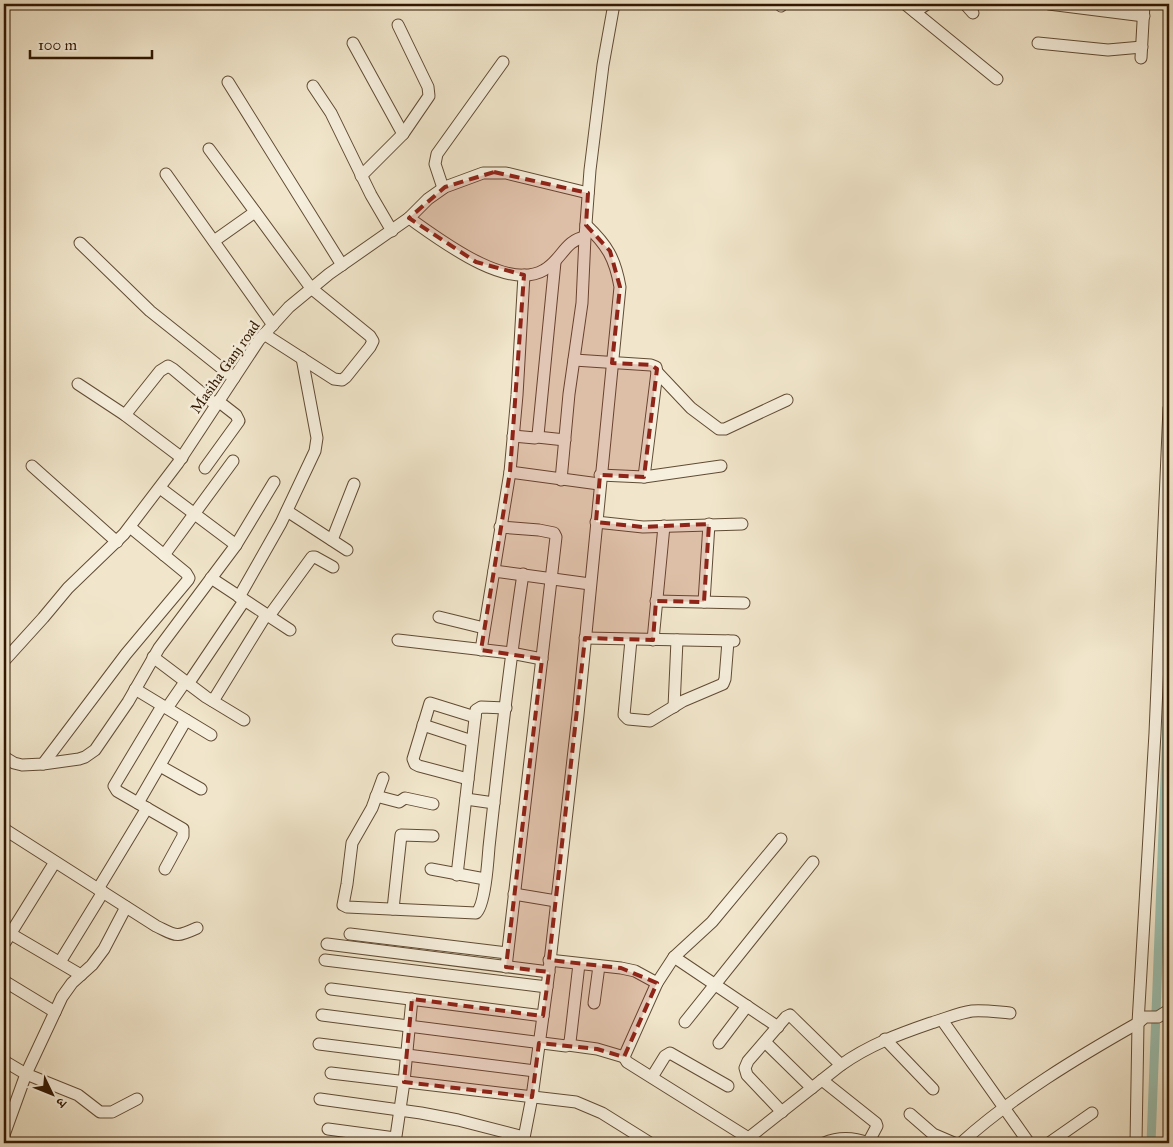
<svg xmlns="http://www.w3.org/2000/svg" width="1173" height="1147" viewBox="0 0 1173 1147" font-family="'IM FELL Great Primer','Noto Serif Devanagari',serif">
	<style>
		.lines { fill: none; stroke-linecap: round; stroke-linejoin: round }
		.canal { stroke: #9cc0b0; stroke-width: 9 }
		.minor-casing { stroke: #614b34; stroke-width: 13 }
		.minor { stroke: #f6efdd; stroke-width: 11 }
		.marked { fill: #8f2418; fill-opacity: 0.2; stroke: #8f2418; stroke-width: 4; stroke-dasharray: 10 6; stroke-linejoin: round }
		.labels { text-anchor: middle; stroke-width: 5; stroke-linejoin: round; paint-order: stroke }
		.street-label { font-size: 15px; fill: #311701; stroke: #f6efdd }
	</style>
	<rect width="100%" height="100%" fill="#f1e6cb"/>
	<filter id="stains"><feTurbulence type="fractalNoise" baseFrequency=".004" numOctaves="4"/><feColorMatrix values="0 0 0 0 .2 0 0 0 0 .09 0 0 0 0 .02 0 0 0 .5 -.17"/></filter>
	<radialGradient id="worn" r=".72"><stop offset=".6" stop-color="#630" stop-opacity="0"/><stop offset="1" stop-color="#630" stop-opacity=".3"/></radialGradient>
	<g class="lines">
		<polyline class="canal" points="1151,1143 1169,674"/>
		<defs>
			<g id="minor">
				<polyline points="905,4 997,79"/>
				<polyline points="965,4 973,13"/>
				<polyline points="1049,4 1144,16"/>
				<polyline points="781,6 782,4"/>
				<polyline points="915,12 927,4"/>
				<polyline points="353,43 403,134"/>
				<polyline points="1038,43 1108,50 1142,47"/>
				<polyline points="1141,58 1144,4"/>
				<polyline points="228,82 342,265"/>
				<polyline points="313,86 331,113 371,195 392,231"/>
				<polyline points="209,149 311,288 370,336 373,341 370,347 346,377 342,380 334,379 264,334"/>
				<polyline points="166,174 273,325"/>
				<polyline points="361,176 403,134 429,96 428,87 398,25"/>
				<polyline points="443,188 435,164 437,154 503,62"/>
				<path d="M409,218C439,239 507,292 544,270C561,261 565,240 585,237L590,170L603,65L614,4"/>
				<polyline points="214,241 255,212"/>
				<polyline points="80,243 150,311 234,378"/>
				<polyline points="574,360 651,365 656,367 657,372 644,477"/>
				<polyline points="657,372 691,408 719,429 725,429 787,400"/>
				<polyline points="78,384 125,415 182,458"/>
				<polyline points="125,415 160,371 168,366 173,369 216,405"/>
				<polyline points="513,436 535,438 538,435 555,262"/>
				<polyline points="537,437 565,440"/>
				<polyline points="32,466 117,542"/>
				<polyline points="205,468 239,421 236,415 218,401"/>
				<polyline points="510,472 599,484"/>
				<polyline points="600,475 644,477 721,466"/>
				<polyline points="561,480 569,394 582,303 585,237"/>
				<polyline points="160,488 236,545"/>
				<polyline points="287,511 347,550"/>
				<polyline points="596,522 643,527 742,524"/>
				<polyline points="500,527 539,530 554,533 556,537 506,967"/>
				<polyline points="332,540 354,484"/>
				<polyline points="164,555 233,461"/>
				<polyline points="494,571 590,584"/>
				<polyline points="211,578 290,630"/>
				<polyline points="239,597 281,523 315,451 317,438 302,358"/>
				<polyline points="656,601 744,603"/>
				<polyline points="704,602 709,524"/>
				<polyline points="269,616 312,557 315,557 333,567"/>
				<polyline points="439,617 484,628"/>
				<polyline points="585,638 734,641"/>
				<polyline points="398,640 511,653 542,659"/>
				<polyline points="631,640 624,715 628,719 650,721 683,701 723,684 725,679 728,641"/>
				<polyline points="653,640 664,526"/>
				<polyline points="481,650 510,472 517,395 524,275"/>
				<polyline points="153,657 206,697 244,720"/>
				<polyline points="4,661 43,618 68,588 124,534 178,463 259,340 289,307 329,274 409,218 428,199 445,187 483,173 506,173 588,193"/>
				<polyline points="188,684 244,601"/>
				<polyline points="135,689 211,735"/>
				<polyline points="213,701 266,615"/>
				<polyline points="162,706 114,786 117,791 183,829 183,836 165,869"/>
				<polyline points="674,707 677,640"/>
				<polyline points="167,708 185,682"/>
				<polyline points="423,725 472,741"/>
				<polyline points="4,757 14,763 22,765 43,764 79,759 85,757 95,750 128,702 159,648 236,545 274,482"/>
				<polyline points="43,764 126,654 188,580 189,578 186,573 130,527"/>
				<polyline points="160,766 201,789"/>
				<path d="M383,778L372,808L352,843L347,884L343,905L347,907L476,913C485,906 488,860 489,847C499,756 509,665 523,574"/>
				<polyline points="468,779 419,766 415,764 413,759 430,703 475,717"/>
				<polyline points="376,796 399,802 405,798 433,804"/>
				<polyline points="466,799 494,803"/>
				<polyline points="138,803 186,720"/>
				<path d="M4,829L156,926C177,936 175,938 197,928"/>
				<polyline points="431,869 485,879"/>
				<polyline points="457,875 476,710 481,707 506,708"/>
				<polyline points="98,889 147,808"/>
				<polyline points="514,894 556,901"/>
				<polyline points="393,909 401,835 433,836"/>
				<polyline points="11,934 81,975"/>
				<polyline points="350,934 507,953"/>
				<polyline points="4,944 55,862"/>
				<polyline points="327,944 549,972"/>
				<polyline points="674,957 778,1027"/>
				<polyline points="325,960 547,987"/>
				<polyline points="549,960 621,968 635,971 657,983"/>
				<polyline points="60,962 103,892"/>
				<polyline points="4,981 55,1012"/>
				<polyline points="331,989 543,1016"/>
				<polyline points="594,1003 599,966"/>
				<polyline points="322,1015 566,1046 570,1042 579,964"/>
				<polyline points="942,1020 1029,1143"/>
				<polyline points="685,1022 813,862"/>
				<polyline points="885,1039 933,1089"/>
				<polyline points="765,1042 812,1088"/>
				<polyline points="719,1043 747,1006"/>
				<polyline points="319,1044 535,1071"/>
				<polyline points="568,1045 597,1049 624,1057"/>
				<polyline points="4,1061 26,1074 78,1095 100,1112 112,1112 137,1099"/>
				<polyline points="331,1073 576,1102 602,1113 650,1143"/>
				<polyline points="652,1077 665,1056 670,1053 728,1086"/>
				<polyline points="822,1080 876,1123 877,1126 868,1143"/>
				<polyline points="320,1099 421,1113 458,1120 524,1137"/>
				<polyline points="782,1112 747,1075 745,1068 748,1061 786,1017 790,1015 793,1018 841,1065"/>
				<polyline points="910,1114 933,1134 954,1143"/>
				<polyline points="328,1129 395,1138"/>
				<polyline points="4,1135 26,1074 62,997 72,983 92,965 104,949 126,907"/>
				<polyline points="750,1139 627,1062 624,1057 657,983 674,957 712,922 781,839"/>
				<polyline points="395,1143 404,1082 412,999"/>
				<path d="M523,1143L532,1097L548,979L578,715L620,287C615,258 607,245 586,225"/>
				<path d="M742,1143L841,1065C869,1045 899,1034 931,1023C945,1019 958,1013 972,1011C985,1010 997,1012 1010,1013"/>
				<path d="M824,1143C838,1137 853,1137 868,1143"/>
				<path d="M961,1143C1013,1096 1078,1057 1138,1023L1145,1017H1158L1169,1010"/>
				<polyline points="1049,1143 1092,1113"/>
				<polyline points="1136,1143 1138,1023 1155,733 1169,408"/>
			</g>
		</defs>
		<use href="#minor" class="minor-casing"/>
		<use href="#minor" class="minor"/>
	</g>
	<path class="marked" d="M494,172L588,193L586,225L610,251L620,287L612,363L651,365L657,369L644,477L600,475L596,522L643,527L709,524L704,602L656,601L653,640L585,638L549,960L621,968L657,983L624,1057L597,1049L539,1043L532,1097L404,1082L412,999L543,1016L549,972L506,967L542,659L481,650L510,472L524,275L476,262L409,218L445,187Z"/>
	<g class="labels">
		<g class="street-label">
			<text transform="translate(225 367) rotate(-55)" y="5">Masiha Ganj road</text>
		</g>
	</g>
	<rect width="1173" height="1147" fill="none" stroke="#f1e6cb" stroke-width="20"/>
	<rect x="5" y="5" width="1163" height="1137" fill="none" stroke="#311701" stroke-width="2.5"/>
	<rect x="10" y="10" width="1153" height="1127" fill="none" stroke="#311701"/>
	<g transform="translate(52 1094) rotate(133)" stroke="#f6efdd" stroke-width="4" paint-order="stroke">
	<path d="M0-4L9 19L0 12L-9 19Z" fill="#311701"/>
	<text y="-8" font-size="14" font-weight="bold" text-anchor="middle" fill="#311701">उ</text>
	</g>
	<path d="M30 50v8h122v-8" fill="none" stroke="#311701" stroke-width="2.5"/>
	<text x="38" y="50" font-size="15" fill="#311701" stroke="#f6efdd" stroke-width="4" paint-order="stroke">100 m</text>
	<rect width="100%" height="100%" filter="url(#stains)"/>
	<rect width="100%" height="100%" fill="url(#worn)"/>
</svg>
